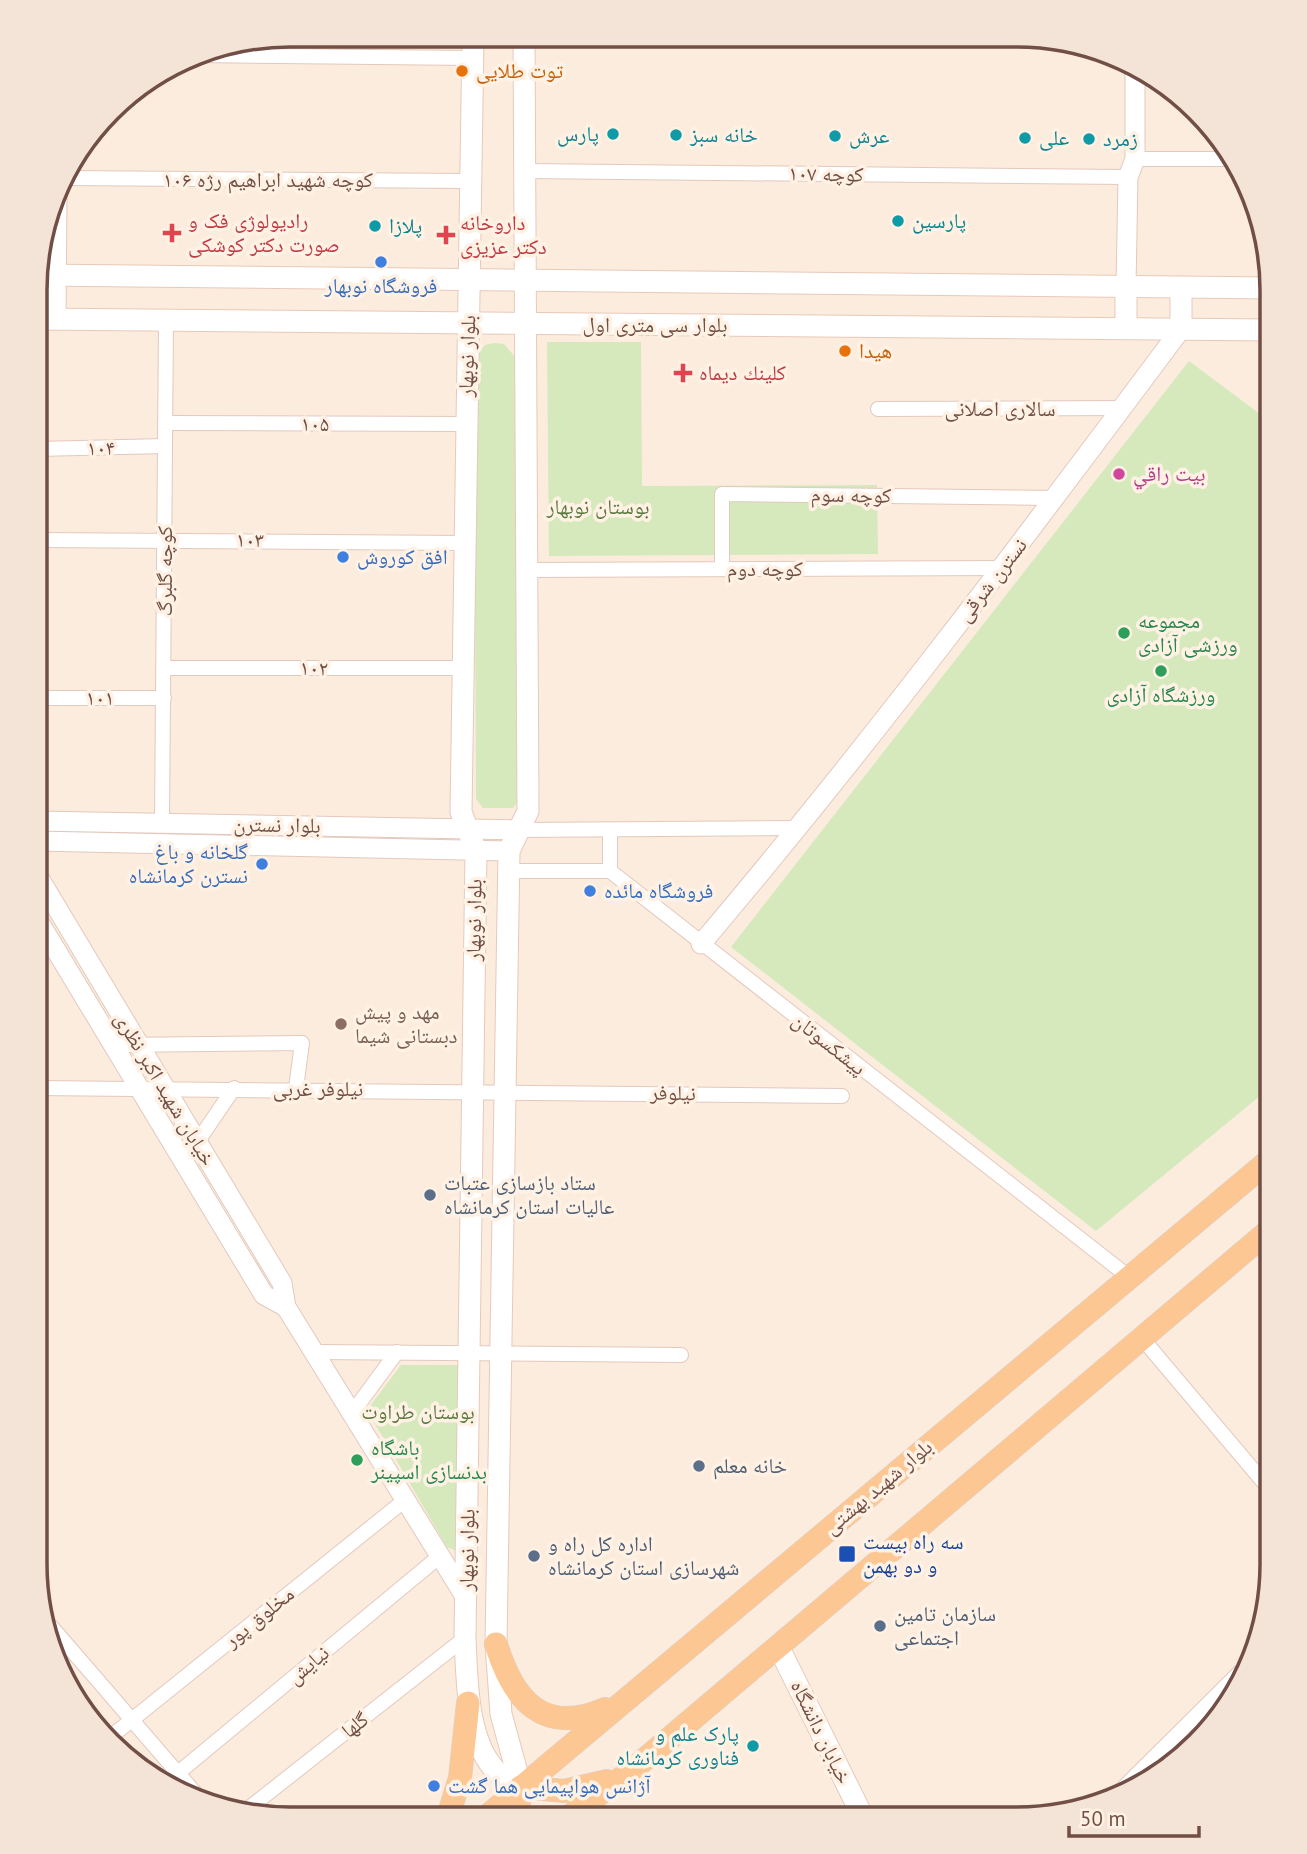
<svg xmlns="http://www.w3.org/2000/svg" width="1307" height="1854" viewBox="0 0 1307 1854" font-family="'PT Sans','Noto Naskh Arabic',sans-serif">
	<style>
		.park { fill: #d5e9bc }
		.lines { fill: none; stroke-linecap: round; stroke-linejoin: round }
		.minor-casing { stroke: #e2c9bd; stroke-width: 16 }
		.tertiary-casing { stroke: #e2c9bd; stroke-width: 21 }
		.secondary-casing { stroke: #e7c9ba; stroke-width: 23 }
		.primary-casing { stroke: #dad1cf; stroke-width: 24 }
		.minor { stroke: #fff; stroke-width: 14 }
		.tertiary { stroke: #fff; stroke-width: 19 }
		.secondary { stroke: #fff; stroke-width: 21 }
		.primary { stroke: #fdc793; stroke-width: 23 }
		.food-dot { fill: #e8710a; stroke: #fff1e4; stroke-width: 2.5 }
		.culture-dot { fill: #0f9aa8; stroke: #fff1e4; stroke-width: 2.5 }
		.health-dot { fill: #e0444e; stroke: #fff1e4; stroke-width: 2.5 }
		.shop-dot { fill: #3f7fe0; stroke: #fff1e4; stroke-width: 2.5 }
		.hotel-dot { fill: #d1479c; stroke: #fff1e4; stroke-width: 2.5 }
		.leisure-dot { fill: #2e9e5b; stroke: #fff1e4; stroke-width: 2.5 }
		.education-dot { fill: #8d6e63; stroke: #fff1e4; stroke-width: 2.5 }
		.service-dot { fill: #5c6f8a; stroke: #fff1e4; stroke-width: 2.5 }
		.transit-dot { fill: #1a4fb4; stroke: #fff1e4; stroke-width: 2.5 }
		.labels { text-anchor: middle; stroke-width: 7; stroke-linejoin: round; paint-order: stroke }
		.food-label { font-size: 21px; fill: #c56008; stroke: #fff1e4; text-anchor: start }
		.culture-label { font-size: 21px; fill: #0d838f; stroke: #fff1e4; text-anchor: start }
		.street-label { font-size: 21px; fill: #724f46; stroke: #fff1e4 }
		.health-label { font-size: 21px; fill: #be3a42; stroke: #fff1e4; text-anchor: start }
		.shop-label { font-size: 21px; fill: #366cbe; stroke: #fff1e4; text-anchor: start }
		.hotel-label { font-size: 21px; fill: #b23c85; stroke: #fff1e4; text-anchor: start }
		.park-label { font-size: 21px; fill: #57783e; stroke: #fff1e4 }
		.leisure-label { font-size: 21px; fill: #27864d; stroke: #fff1e4; text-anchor: start }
		.education-label { font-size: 21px; fill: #785e54; stroke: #fff1e4; text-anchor: start }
		.service-label { font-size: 21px; fill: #4e5e75; stroke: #fff1e4; text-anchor: start }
		.transit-label { font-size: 21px; fill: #164399; stroke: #fff1e4; text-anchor: start }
		.rim { fill: none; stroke: #724f46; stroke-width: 3.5 }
	</style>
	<rect width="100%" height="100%" fill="#fcecdd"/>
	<g class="park">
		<polygon points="547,342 641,342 642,486 877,485 878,554 549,556"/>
		<polygon points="494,343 504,344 516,358 520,799 513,808 483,808 476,799 474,358 485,345"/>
		<polygon points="1189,361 1272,423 1272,1086 1096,1231 731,947"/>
		<polygon points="401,1365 459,1365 456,1551 447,1547 367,1410"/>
	</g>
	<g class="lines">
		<defs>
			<g id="minor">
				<polyline points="196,55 472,58"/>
				<polyline points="1135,159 1231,159"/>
				<polyline points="525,171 1128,177"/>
				<polyline points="64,178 472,181"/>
				<polyline points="878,409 1122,408"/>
				<polyline points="165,423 465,424"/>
				<polyline points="37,449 165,446"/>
				<polyline points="37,540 464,543"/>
				<polyline points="722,569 722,494 1055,498"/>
				<polyline points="528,570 1003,568"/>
				<polyline points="165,668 463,668"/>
				<polyline points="36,698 164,698"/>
				<polyline points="162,822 166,320"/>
				<polyline points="519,830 799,828"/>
				<polyline points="610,830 610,871"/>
				<polyline points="509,871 610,871 1129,1277"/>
				<polyline points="113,1045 302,1043 296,1088"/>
				<polyline points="36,1088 842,1096"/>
				<polyline points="194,1147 234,1088"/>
				<polyline points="1141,1337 1271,1491"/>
				<polyline points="314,1352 681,1355"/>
				<polyline points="352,1413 397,1352"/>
				<polyline points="49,1624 195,1793"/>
				<polyline points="113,1735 405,1500"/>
				<polyline points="166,1783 440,1556"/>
				<polyline points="1114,1797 1240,1672"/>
				<polyline points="244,1812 465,1638"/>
			</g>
			<g id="tertiary">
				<polyline points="1126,287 1128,177 1135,159 1135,72"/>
				<polyline points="56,319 57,198"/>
				<polyline points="36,821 519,830"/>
				<polyline points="36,841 509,851"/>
				<polyline points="36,873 282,1283 286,1307 466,1598"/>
				<polyline points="36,917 264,1295 286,1307"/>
				<path d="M701,944C869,746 1025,538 1181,329"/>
			</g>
			<g id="secondary">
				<path d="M473,36L461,812L476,851L465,1638C467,1677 466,1743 498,1773C504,1779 513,1783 521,1787"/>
				<polyline points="37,275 1272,288"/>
				<polyline points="37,319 1272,330"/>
				<polyline points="1126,328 1126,287"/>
				<polyline points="1181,329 1181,287"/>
				<polyline points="778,1646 864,1819"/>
				<polyline points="521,1787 501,1714 496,1644 509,851 528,811 524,36"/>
			</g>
			<g id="primary">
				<path d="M496,1644C513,1700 543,1736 605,1709"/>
				<polyline points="521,1787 564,1791 607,1781"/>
				<polyline points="448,1817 460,1778 468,1703"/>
				<polyline points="485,1818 1272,1158"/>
				<polyline points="517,1818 521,1787"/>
				<polyline points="567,1818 631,1771 1272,1228"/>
			</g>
		</defs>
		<use href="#minor" class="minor-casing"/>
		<use href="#tertiary" class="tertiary-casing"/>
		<use href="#secondary" class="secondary-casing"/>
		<use href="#primary" class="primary-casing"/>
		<use href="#minor" class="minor"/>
		<use href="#tertiary" class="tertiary"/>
		<use href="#secondary" class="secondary"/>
		<use href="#primary" class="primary"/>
	</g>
	<g class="food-dot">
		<circle cx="462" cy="71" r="7"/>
		<circle cx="845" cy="351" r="7"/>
	</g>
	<g class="culture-dot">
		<circle cx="613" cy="134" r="7"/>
		<circle cx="676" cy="135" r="7"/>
		<circle cx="835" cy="136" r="7"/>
		<circle cx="1025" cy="138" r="7"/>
		<circle cx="1089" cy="139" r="7"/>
		<circle cx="898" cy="221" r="7"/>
		<circle cx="375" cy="226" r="7"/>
		<circle cx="753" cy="1746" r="7"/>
	</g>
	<g class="health-dot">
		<path d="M168.5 222.5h7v7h7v7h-7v7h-7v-7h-7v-7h7z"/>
		<path d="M442.5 224.5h7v7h7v7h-7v7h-7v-7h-7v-7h7z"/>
		<path d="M679.5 362.5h7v7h7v7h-7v7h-7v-7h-7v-7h7z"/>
	</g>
	<g class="shop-dot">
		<circle cx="381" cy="262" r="7"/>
		<circle cx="343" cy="557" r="7"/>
		<circle cx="262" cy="864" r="7"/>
		<circle cx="590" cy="891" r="7"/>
		<circle cx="434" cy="1786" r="7"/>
	</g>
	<circle class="hotel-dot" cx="1119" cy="474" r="7"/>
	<g class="leisure-dot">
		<circle cx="1124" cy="633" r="7"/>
		<circle cx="1161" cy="671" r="7"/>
		<circle cx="357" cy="1460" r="7"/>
	</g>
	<circle class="education-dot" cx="341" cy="1024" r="7"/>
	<g class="service-dot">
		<circle cx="430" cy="1195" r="7"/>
		<circle cx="699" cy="1466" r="7"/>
		<circle cx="534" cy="1556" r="7"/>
		<circle cx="880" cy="1626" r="7"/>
	</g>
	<rect class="transit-dot" x="838" y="1545" width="18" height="18" rx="3.5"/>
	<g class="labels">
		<g class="food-label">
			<text x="476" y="78">توت طلایی</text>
			<text x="859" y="358">هیدا</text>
		</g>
		<g class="culture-label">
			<text x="599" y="141" text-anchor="end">پارس</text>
			<text x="690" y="142">خانه سبز</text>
			<text x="849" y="143">عرش</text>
			<text x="1039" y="145">علی</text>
			<text x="1103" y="146">زمرد</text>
			<text x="912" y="228">پارسین</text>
			<text x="389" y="233">پلازا</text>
			<text x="739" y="1741" text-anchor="end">پارک علم و<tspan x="739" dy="24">فناوری کرمانشاه</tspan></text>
		</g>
		<g class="street-label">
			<text transform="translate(826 174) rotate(1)" y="7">کوچه ۱۰۷</text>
			<text x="268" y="187">کوچه شهید ابراهیم رژه ۱۰۶</text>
			<text x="655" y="332">بلوار سی متری اول</text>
			<text transform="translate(467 356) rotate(-88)" y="7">بلوار نوبهار</text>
			<text x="1000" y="416">سالاری اصلانی</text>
			<text x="315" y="431">۱۰۵</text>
			<text transform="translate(101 448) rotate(-1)" y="7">۱۰۴</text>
			<text transform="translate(851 495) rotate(1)" y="7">کوچه سوم</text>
			<text transform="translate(250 540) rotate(1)" y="7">۱۰۳</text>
			<text x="765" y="576">کوچه دوم</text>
			<text transform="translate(165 571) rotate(-90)" y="7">کوچه گلبرگ</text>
			<text transform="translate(992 580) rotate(-52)" y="7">نسترن شرقی</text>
			<text x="314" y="675">۱۰۲</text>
			<text x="100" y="705">۱۰۱</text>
			<text transform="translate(277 825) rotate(1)" y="7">بلوار نسترن</text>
			<text transform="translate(474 920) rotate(-89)" y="7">بلوار نوبهار</text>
			<text transform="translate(829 1044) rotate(38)" y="7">پیشکسوتان</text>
			<text transform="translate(165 1089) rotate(59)" y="7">خیابان شهید اکبر نظری</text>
			<text x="318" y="1096">نیلوفر غربی</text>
			<text transform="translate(673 1093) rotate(1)" y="7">نیلوفر</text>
			<text transform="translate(878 1487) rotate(-40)" y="7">بلوار شهید بهشتی</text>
			<text transform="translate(467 1550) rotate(-89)" y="7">بلوار نوبهار</text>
			<text transform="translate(259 1617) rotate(-39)" y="7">مخلوق پور</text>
			<text transform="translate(308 1665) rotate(-40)" y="7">نیایش</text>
			<text transform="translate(355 1725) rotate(-38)" y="7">گلها</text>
			<text transform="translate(821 1732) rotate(64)" y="7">خیابان دانشگاه</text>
		</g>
		<g class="health-label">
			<text x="188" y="228">رادیولوژی فک و<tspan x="188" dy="24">صورت دکتر کوشکی</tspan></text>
			<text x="460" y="230">داروخانه<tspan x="460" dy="24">دکتر عزیزی</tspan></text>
			<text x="699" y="380">كلينك ديماه</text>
		</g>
		<g class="shop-label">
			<text x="381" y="293" text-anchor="middle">فروشگاه نوبهار</text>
			<text x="357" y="564">افق کوروش</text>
			<text x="248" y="859" text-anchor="end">گلخانه و باغ<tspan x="248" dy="24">نسترن کرمانشاه</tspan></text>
			<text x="604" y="898">فروشگاه مائده</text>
			<text x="448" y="1793">آژانس هواپیمایی هما گشت</text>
		</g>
		<g class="hotel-label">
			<text x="1133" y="481">بيت راقي</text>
		</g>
		<g class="park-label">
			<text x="598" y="514">بوستان نوبهار</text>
			<text x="418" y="1419">بوستان طراوت</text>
		</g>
		<g class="leisure-label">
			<text x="1138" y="628">مجموعه<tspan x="1138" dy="24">ورزشی آزادی</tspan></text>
			<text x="1161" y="702" text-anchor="middle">ورزشگاه آزادی</text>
			<text x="371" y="1455">باشگاه<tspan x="371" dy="24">بدنسازی اسپینر</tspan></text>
		</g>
		<g class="education-label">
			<text x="355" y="1019">مهد و پیش<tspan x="355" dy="24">دبستانی شیما</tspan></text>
		</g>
		<g class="service-label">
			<text x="444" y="1190">ستاد بازسازی عتبات<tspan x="444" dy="24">عالیات استان کرمانشاه</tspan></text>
			<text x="713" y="1473">خانه معلم</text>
			<text x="548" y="1551">اداره کل راه و<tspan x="548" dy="24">شهرسازی استان کرمانشاه</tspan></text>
			<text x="894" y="1621">سازمان تامین<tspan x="894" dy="24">اجتماعی</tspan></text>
		</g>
		<g class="transit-label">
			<text x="863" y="1549">سه راه بیست<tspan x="863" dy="24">و دو بهمن</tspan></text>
		</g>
	</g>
	<path d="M0 0H1307V1854H0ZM290 47H1017A243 243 0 0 1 1260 290V1564A243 243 0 0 1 1017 1807H290A243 243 0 0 1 47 1564V290A243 243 0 0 1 290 47Z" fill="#f4e4d7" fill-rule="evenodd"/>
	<path class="rim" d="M290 47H1017A243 243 0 0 1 1260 290V1564A243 243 0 0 1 1017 1807H290A243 243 0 0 1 47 1564V290A243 243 0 0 1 290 47Z"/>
	<path d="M1069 1826v10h130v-10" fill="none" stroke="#724f46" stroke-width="3.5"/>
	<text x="1080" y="1826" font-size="21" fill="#724f46" stroke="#fff1e4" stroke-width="5" paint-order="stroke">50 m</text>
</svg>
